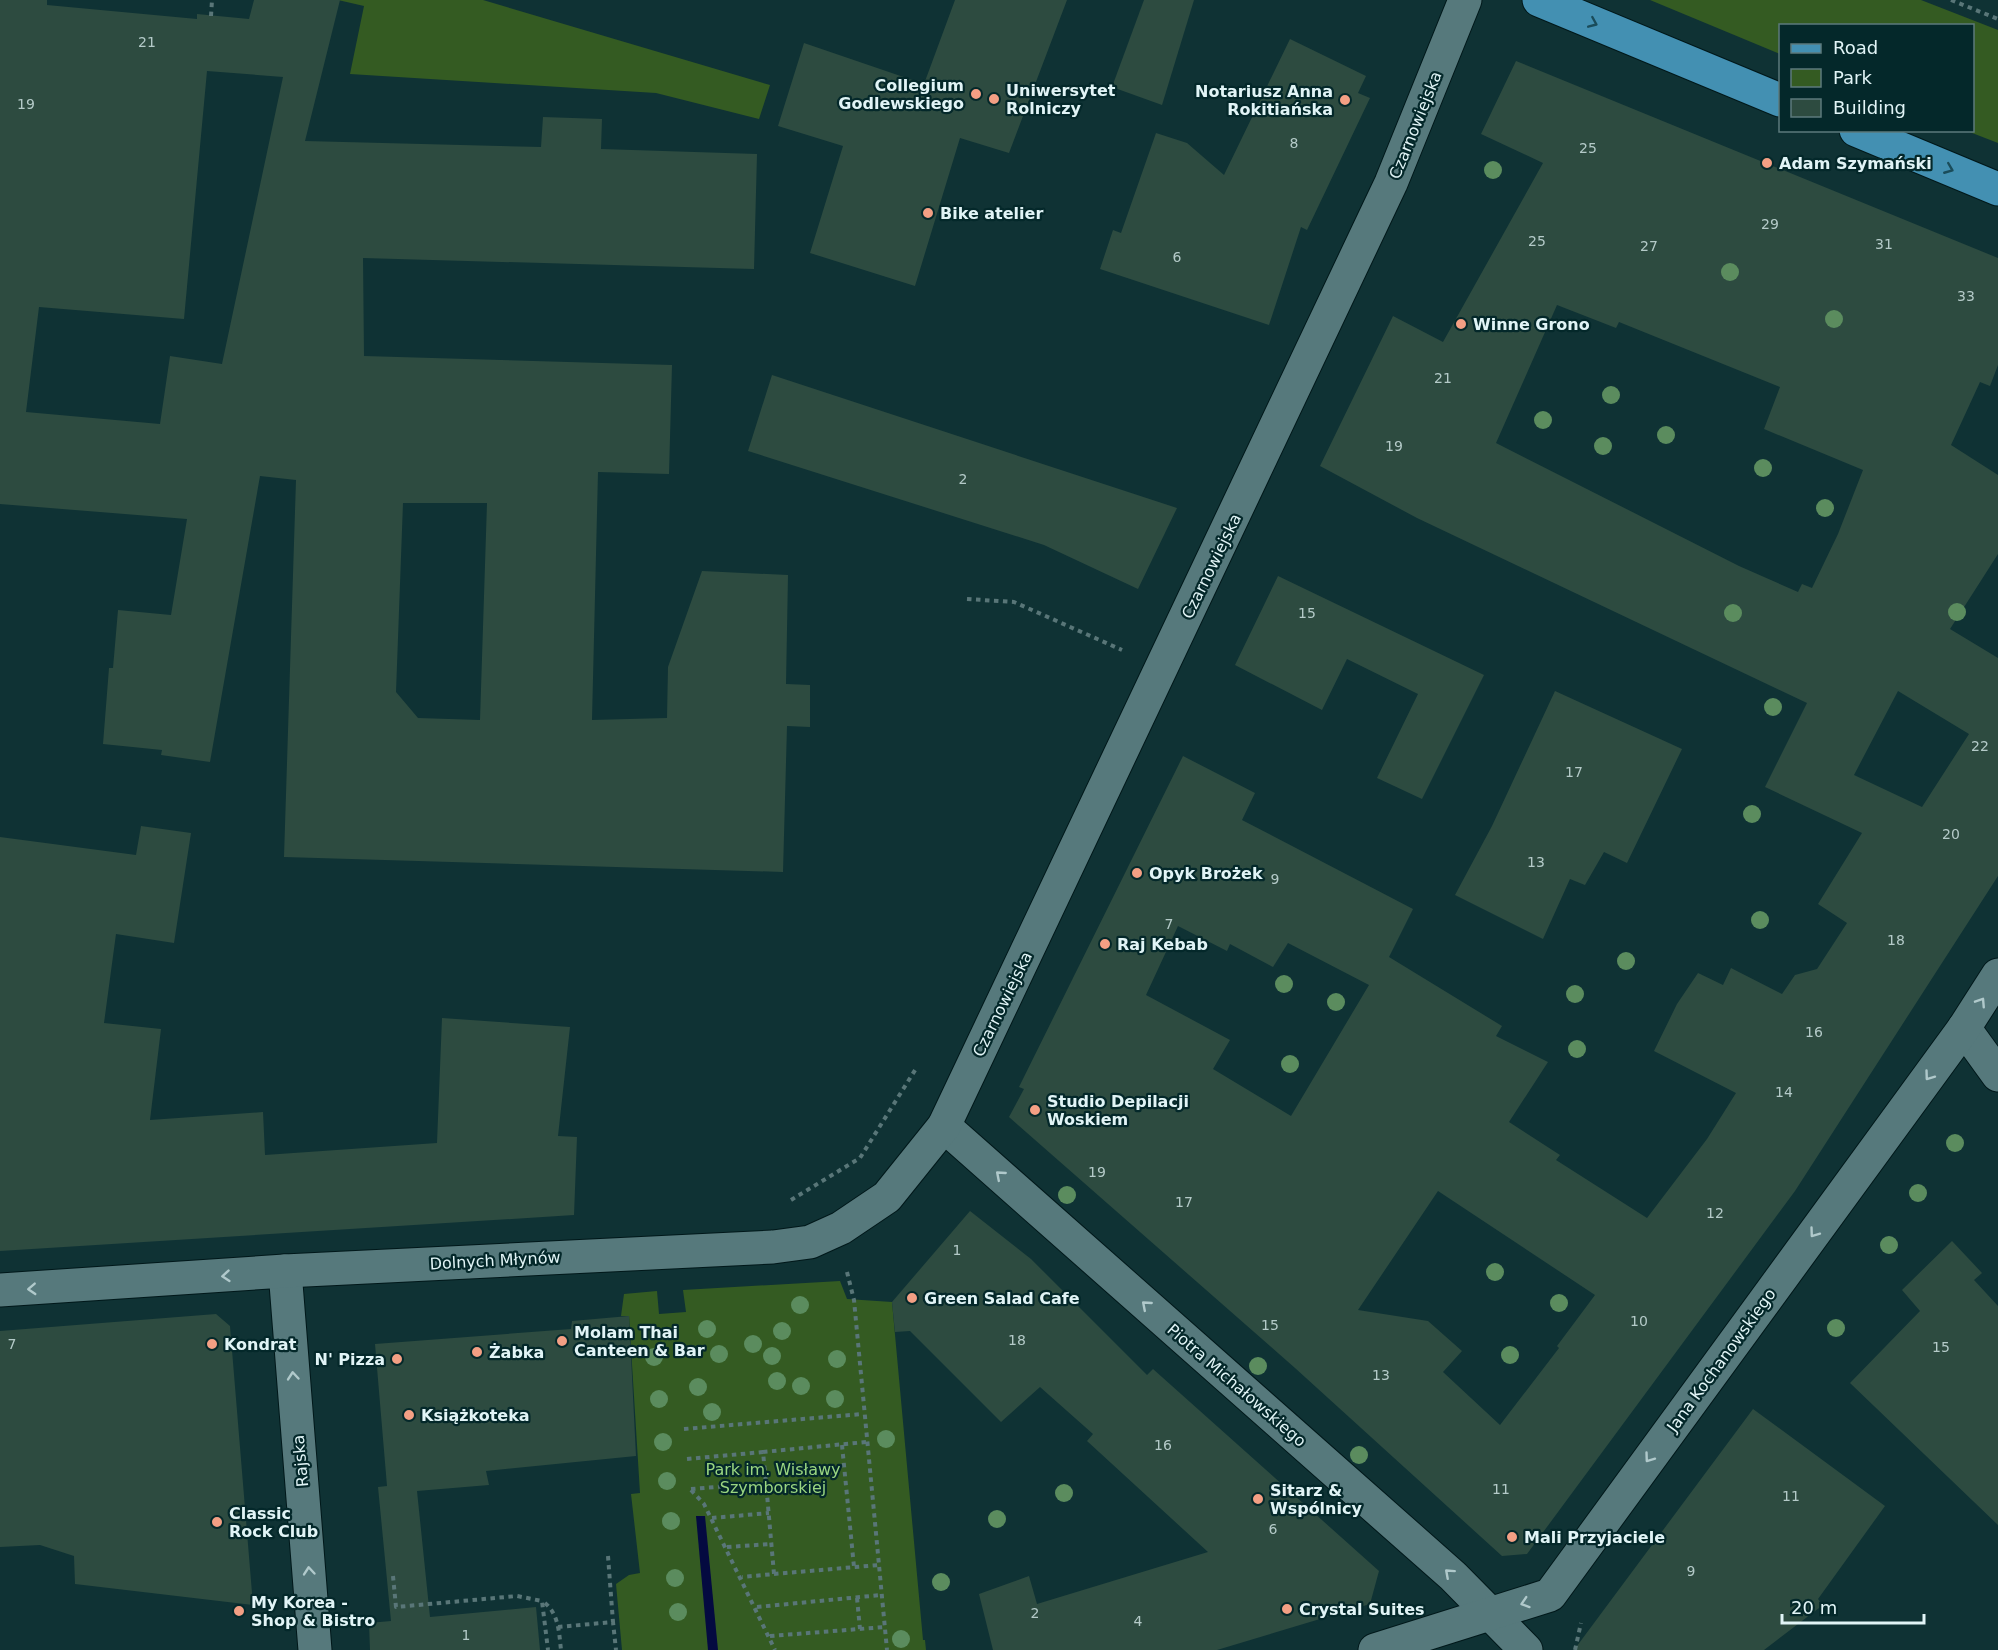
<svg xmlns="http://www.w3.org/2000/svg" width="1998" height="1650" viewBox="0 0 1998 1650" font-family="'DejaVu Sans',sans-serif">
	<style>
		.green { fill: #345b22 }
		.water { fill: #040a40 }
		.building { fill: #2d4b40; fill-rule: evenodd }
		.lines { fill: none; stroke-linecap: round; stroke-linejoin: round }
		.street-casing { stroke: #01181a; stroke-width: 35 }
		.primary-casing { stroke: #01181a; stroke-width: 35 }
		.path { stroke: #597678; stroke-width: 4; stroke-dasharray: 4.5 4.5; stroke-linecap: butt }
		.street { stroke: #56797c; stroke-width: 33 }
		.primary { stroke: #4390b2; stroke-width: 33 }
		.tree { fill: #5b8c5e }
		.oneway { stroke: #1a4c5a }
		.oneway2 { stroke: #b0c9cb }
		.poi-dot { fill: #f39f84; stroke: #04282a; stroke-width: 2 }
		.labels { text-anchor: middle; stroke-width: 4.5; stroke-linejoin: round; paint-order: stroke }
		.number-label { font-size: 14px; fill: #b4cac8 }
		.poi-label { font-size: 16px; font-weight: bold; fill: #e1f4f6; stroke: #04282a; text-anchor: start }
		.street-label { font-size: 16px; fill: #e1f4f6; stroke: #04282a }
		.park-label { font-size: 16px; fill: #9ad681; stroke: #04282a }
	</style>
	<rect width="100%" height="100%" fill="#0f3234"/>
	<g class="green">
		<polygon points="338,0 483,0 770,85 759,119 656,93 350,74 364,6"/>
		<polygon points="1650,0 1921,0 1998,30 1998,143 1967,131 1972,130 1972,26 1780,26 1780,54"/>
		<polygon points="840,1281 847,1299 892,1302 923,1640 925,1640 926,1650 622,1650 616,1584 629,1575 640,1573 631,1494 640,1493 629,1316 621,1316 624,1294 657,1291 659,1314 686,1312 683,1290"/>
	</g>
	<polygon class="water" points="696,1516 705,1516 718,1650 708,1650"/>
	<g class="building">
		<path d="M0,0H47V5L197,19V14L249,19L254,0H340L305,141L541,147L543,117L602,119L601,149L757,154L754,269L363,258L364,356L672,365L669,474L598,472L592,720L667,718L668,667L702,571L788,575L786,684L810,685V727L787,726L783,872L284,857L296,480L260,476L210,762L161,755L162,750L103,744L109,668H113L118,610L171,615L187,519L0,504ZM207,71L283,77L222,364L170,356L160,424L26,412L39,307L184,319ZM403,503H487L480,720L418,718L396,692Z"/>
		<polygon points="955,0 1067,0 1009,153 960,138 915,286 810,253 843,146 778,126 804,43 924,84"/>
		<polygon points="1144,0 1194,0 1162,105 1112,87"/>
		<polygon points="1290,39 1366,76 1358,93 1370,98 1307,230 1301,227 1269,325 1100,269 1113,230 1121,233 1156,133 1187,143 1224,175"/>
		<path d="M1516,61L1998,258V365L1990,386L1980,382L1951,445L1998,475V554L1950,629L1998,658V876L1795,1191L1527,1554L1502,1556L1295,1368L1009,1117L1024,1089L1019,1087L1183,756L1255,793L1242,820L1413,909L1389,957L1502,1026L1496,1036L1548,1062L1509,1122L1560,1155L1556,1160L1647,1218L1707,1139L1736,1093L1654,1051L1677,1004L1698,973L1723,985L1731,968L1782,994L1795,975L1817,969L1847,923L1818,904L1862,833L1765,787L1807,703L1417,518L1320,466L1393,316L1443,342L1543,163L1481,134ZM1557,305L1616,328L1619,322L1780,387L1764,429L1863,470L1838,534L1812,588L1802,584L1798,592L1739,566L1496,443ZM1898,691L1969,734L1922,807L1854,775ZM1178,926L1227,951L1230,944L1273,967L1288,943L1369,985L1291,1116L1213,1069L1230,1040L1146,995ZM1438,1191L1595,1295L1557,1346L1559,1348L1500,1425L1443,1372L1462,1351L1428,1321L1358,1310Z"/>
		<polygon points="772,375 1177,508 1138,589 1044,545 748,451"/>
		<polygon points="1278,576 1484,675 1422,799 1377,778 1418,694 1347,659 1322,710 1235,665"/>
		<polygon points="1555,691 1682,749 1627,863 1604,852 1585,885 1570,879 1543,939 1455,895 1492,826"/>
		<polygon points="141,826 191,833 174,943 116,934 104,1023 161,1029 150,1120 263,1112 265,1155 437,1143 442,1018 570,1027 558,1136 577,1137 574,1215 0,1251 0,837 136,855"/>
		<polygon points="970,1211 1031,1259 1147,1375 1153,1369 1379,1571 1370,1604 1217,1650 993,1650 979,1594 1029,1576 1037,1604 1208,1552 1087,1441 1093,1434 1040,1387 1001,1422 910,1331 895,1332 892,1302"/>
		<polygon points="1952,1241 1982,1273 1974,1280 1998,1306 1998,1525 1850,1383 1920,1311 1902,1290"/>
		<polygon points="216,1314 230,1326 253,1605 75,1584 74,1556 40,1545 0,1547 0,1331"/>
		<polygon points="629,1316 636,1456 486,1471 489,1485 417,1491 430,1617 536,1607 540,1650 370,1650 369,1623 391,1621 378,1487 387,1486 375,1344 571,1329 572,1321"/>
		<polygon points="1753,1409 1885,1506 1818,1599 1823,1605 1764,1650 1574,1650"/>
	</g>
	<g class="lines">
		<defs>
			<g id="street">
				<polyline points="1964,1028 1998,1075"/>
				<polyline points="944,1126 1453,1576 1526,1650"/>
				<polyline points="285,1271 315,1650"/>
				<polyline points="0,1290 285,1271 773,1247 810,1242 841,1228 887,1197 944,1126 1391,183 1465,0"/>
				<polyline points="1375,1650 1550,1595 1964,1028 1998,975"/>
			</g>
			<g id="primary">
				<polyline points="1539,0 1780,100"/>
				<polyline points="1856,130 1998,189"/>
			</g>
		</defs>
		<use href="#street" class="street-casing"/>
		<use href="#primary" class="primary-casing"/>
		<g class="path">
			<polyline points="1951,0 1998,19"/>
			<polyline points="211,16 212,0"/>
			<polyline points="967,599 1014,602 1122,650"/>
			<polyline points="791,1200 860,1158 917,1067"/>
			<polyline points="847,1272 854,1300 887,1650"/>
			<polyline points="684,1429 863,1414"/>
			<polyline points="842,1445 854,1567"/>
			<polyline points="763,1452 866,1442"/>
			<polyline points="687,1459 763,1452 766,1483"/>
			<polyline points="691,1489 766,1483 774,1574 742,1577"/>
			<polyline points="691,1490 704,1504 775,1650"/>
			<polyline points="712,1518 769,1513"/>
			<polyline points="727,1547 771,1544"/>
			<polyline points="608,1556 613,1622"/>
			<polyline points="774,1574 879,1565"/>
			<polyline points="393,1576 396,1607 517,1596 542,1601 548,1650"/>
			<polyline points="857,1598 860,1629"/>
			<path d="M545,1603C559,1615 559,1633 561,1650"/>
			<polyline points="757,1607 881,1595"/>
			<polyline points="558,1627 613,1622 616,1650"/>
			<polyline points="770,1636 885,1627"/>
			<polyline points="1575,1650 1581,1623"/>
		</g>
		<use href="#street" class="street"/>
		<use href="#primary" class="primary"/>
	</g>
	<g class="tree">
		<circle cx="1493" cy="170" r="9"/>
		<circle cx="1730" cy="272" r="9"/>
		<circle cx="1834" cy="319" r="9"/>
		<circle cx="1611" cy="395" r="9"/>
		<circle cx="1543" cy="420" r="9"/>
		<circle cx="1666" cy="435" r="9"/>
		<circle cx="1603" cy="446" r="9"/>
		<circle cx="1763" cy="468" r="9"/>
		<circle cx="1825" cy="508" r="9"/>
		<circle cx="1957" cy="612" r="9"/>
		<circle cx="1733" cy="613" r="9"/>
		<circle cx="1773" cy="707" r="9"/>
		<circle cx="1752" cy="814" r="9"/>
		<circle cx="1760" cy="920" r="9"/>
		<circle cx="1626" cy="961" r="9"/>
		<circle cx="1284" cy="984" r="9"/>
		<circle cx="1575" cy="994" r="9"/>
		<circle cx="1336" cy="1002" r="9"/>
		<circle cx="1577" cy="1049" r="9"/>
		<circle cx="1290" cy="1064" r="9"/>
		<circle cx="1955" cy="1143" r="9"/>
		<circle cx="1918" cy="1193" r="9"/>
		<circle cx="1067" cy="1195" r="9"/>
		<circle cx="1889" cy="1245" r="9"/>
		<circle cx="1495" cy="1272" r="9"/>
		<circle cx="1559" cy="1303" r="9"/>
		<circle cx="800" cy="1305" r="9"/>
		<circle cx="1836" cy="1328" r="9"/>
		<circle cx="707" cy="1329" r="9"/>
		<circle cx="782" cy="1331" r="9"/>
		<circle cx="753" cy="1344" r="9"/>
		<circle cx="719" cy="1354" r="9"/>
		<circle cx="1510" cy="1355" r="9"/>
		<circle cx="772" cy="1356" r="9"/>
		<circle cx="654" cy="1357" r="9"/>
		<circle cx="837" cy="1359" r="9"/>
		<circle cx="1258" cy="1366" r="9"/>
		<circle cx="777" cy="1381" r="9"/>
		<circle cx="801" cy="1386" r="9"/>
		<circle cx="698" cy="1387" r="9"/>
		<circle cx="659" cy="1399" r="9"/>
		<circle cx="835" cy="1399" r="9"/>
		<circle cx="712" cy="1412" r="9"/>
		<circle cx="886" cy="1439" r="9"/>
		<circle cx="663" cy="1442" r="9"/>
		<circle cx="1359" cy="1455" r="9"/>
		<circle cx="667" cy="1481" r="9"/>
		<circle cx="1064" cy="1493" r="9"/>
		<circle cx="997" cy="1519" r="9"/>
		<circle cx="671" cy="1521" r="9"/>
		<circle cx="675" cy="1578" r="9"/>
		<circle cx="941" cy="1582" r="9"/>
		<circle cx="678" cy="1612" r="9"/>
		<circle cx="901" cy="1639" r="9"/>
	</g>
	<defs><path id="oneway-chevron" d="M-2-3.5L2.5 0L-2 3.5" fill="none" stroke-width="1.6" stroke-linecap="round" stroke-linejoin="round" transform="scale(1.5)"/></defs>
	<g class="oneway">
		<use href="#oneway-chevron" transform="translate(1593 23) rotate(23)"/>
		<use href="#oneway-chevron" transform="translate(1949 169) rotate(22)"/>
	</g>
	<g class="oneway2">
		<use href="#oneway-chevron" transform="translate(1981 1002) rotate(-57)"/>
		<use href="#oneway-chevron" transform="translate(1929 1076) rotate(126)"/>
		<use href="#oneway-chevron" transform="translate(1000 1175) rotate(-139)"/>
		<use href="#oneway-chevron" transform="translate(1814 1233) rotate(126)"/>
		<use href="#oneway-chevron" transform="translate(226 1276) rotate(175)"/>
		<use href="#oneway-chevron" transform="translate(32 1289) rotate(177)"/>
		<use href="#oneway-chevron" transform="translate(1146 1305) rotate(-139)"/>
		<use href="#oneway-chevron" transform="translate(293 1376) rotate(-95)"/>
		<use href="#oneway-chevron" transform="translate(1649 1458) rotate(126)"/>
		<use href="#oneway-chevron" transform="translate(309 1571) rotate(-95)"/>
		<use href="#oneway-chevron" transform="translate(1449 1573) rotate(-138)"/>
		<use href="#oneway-chevron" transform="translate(1525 1603) rotate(162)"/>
	</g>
	<g class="poi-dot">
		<circle cx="976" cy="94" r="6"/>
		<circle cx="994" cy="99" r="6"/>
		<circle cx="1345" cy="100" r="6"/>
		<circle cx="1767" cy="163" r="6"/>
		<circle cx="928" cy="213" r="6"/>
		<circle cx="1461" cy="324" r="6"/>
		<circle cx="1137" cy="873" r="6"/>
		<circle cx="1105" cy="944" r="6"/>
		<circle cx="1035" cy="1110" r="6"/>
		<circle cx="912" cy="1298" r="6"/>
		<circle cx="562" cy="1341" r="6"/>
		<circle cx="212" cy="1344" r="6"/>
		<circle cx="477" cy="1352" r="6"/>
		<circle cx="397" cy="1359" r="6"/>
		<circle cx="409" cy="1415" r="6"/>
		<circle cx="1258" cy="1499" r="6"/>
		<circle cx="217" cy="1522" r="6"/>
		<circle cx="1512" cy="1537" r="6"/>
		<circle cx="1287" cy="1609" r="6"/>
		<circle cx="239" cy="1611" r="6"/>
	</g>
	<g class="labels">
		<g class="number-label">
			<text x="147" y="47">21</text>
			<text x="26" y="109">19</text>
			<text x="1294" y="148">8</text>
			<text x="1588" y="153">25</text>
			<text x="1770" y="229">29</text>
			<text x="1537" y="246">25</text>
			<text x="1884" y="249">31</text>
			<text x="1649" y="251">27</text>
			<text x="1177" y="262">6</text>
			<text x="1966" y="301">33</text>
			<text x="1443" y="383">21</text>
			<text x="1394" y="451">19</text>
			<text x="963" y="484">2</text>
			<text x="1307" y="618">15</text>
			<text x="1980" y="751">22</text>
			<text x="1574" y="777">17</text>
			<text x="1951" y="839">20</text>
			<text x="1536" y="867">13</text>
			<text x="1275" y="884">9</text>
			<text x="1169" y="929">7</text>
			<text x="1896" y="945">18</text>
			<text x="1814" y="1037">16</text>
			<text x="1784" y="1097">14</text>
			<text x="1097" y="1177">19</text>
			<text x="1184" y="1207">17</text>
			<text x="1715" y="1218">12</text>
			<text x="957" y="1255">1</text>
			<text x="1639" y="1326">10</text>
			<text x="1270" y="1330">15</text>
			<text x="1017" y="1345">18</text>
			<text x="12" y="1349">7</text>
			<text x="1941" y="1352">15</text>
			<text x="1381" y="1380">13</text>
			<text x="1163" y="1450">16</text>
			<text x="1501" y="1494">11</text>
			<text x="1791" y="1501">11</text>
			<text x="1273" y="1534">6</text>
			<text x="1691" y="1576">9</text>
			<text x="1035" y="1618">2</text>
			<text x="1138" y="1626">4</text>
			<text x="466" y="1640">1</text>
		</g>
		<g class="poi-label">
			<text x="964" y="91" text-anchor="end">Collegium<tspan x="964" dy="18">Godlewskiego</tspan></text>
			<text x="1006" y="96">Uniwersytet<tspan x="1006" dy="18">Rolniczy</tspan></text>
			<text x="1333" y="97" text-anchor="end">Notariusz Anna<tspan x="1333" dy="18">Rokitiańska</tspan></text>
			<text x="1779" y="169">Adam Szymański</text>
			<text x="940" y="219">Bike atelier</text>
			<text x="1473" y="330">Winne Grono</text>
			<text x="1149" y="879">Opyk Brożek</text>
			<text x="1117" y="950">Raj Kebab</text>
			<text x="1047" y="1107">Studio Depilacji<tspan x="1047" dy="18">Woskiem</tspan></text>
			<text x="924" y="1304">Green Salad Cafe</text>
			<text x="574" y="1338">Molam Thai<tspan x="574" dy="18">Canteen &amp; Bar</tspan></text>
			<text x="224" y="1350">Kondrat</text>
			<text x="489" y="1358">Żabka</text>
			<text x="385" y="1365" text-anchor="end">N' Pizza</text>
			<text x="421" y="1421">Książkoteka</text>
			<text x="1270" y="1496">Sitarz &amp;<tspan x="1270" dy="18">Wspólnicy</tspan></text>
			<text x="229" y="1519">Classic<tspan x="229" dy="18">Rock Club</tspan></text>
			<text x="1524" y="1543">Mali Przyjaciele</text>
			<text x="251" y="1608">My Korea -<tspan x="251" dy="18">Shop &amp; Bistro</tspan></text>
			<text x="1299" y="1615">Crystal Suites</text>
		</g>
		<g class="street-label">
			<text transform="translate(1415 125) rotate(-68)" y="6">Czarnowiejska</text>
			<text transform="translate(1211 566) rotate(-64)" y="6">Czarnowiejska</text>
			<text transform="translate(1002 1004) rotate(-64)" y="6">Czarnowiejska</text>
			<text transform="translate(495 1260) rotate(-3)" y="6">Dolnych Młynów</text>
			<text transform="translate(1721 1360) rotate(-54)" y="6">Jana Kochanowskiego</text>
			<text transform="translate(1237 1385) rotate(41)" y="6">Piotra Michałowskiego</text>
			<text transform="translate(300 1461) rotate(-95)" y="6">Rajska</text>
		</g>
		<g class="park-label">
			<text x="773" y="1475">Park im. Wisławy<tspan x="773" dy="18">Szymborskiej</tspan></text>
		</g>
	</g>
	<rect x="1779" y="24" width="195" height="108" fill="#04282a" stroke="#5c7a7c" stroke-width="1.5"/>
	<rect x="1791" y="44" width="30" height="9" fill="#4390b2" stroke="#5c7a7c" stroke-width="1.5"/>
	<text x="1833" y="54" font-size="18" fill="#e1f4f6">Road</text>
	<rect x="1791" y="69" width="30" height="18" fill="#345b22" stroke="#5c7a7c" stroke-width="1.5"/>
	<text x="1833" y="84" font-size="18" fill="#e1f4f6">Park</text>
	<rect x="1791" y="99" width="30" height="18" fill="#2d4b40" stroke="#5c7a7c" stroke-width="1.5"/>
	<text x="1833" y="114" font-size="18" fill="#e1f4f6">Building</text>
	<path d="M1782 1614v9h142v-9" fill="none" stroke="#e1f4f6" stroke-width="3"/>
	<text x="1791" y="1614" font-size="18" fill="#e1f4f6" stroke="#04282a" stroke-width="4.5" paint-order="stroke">20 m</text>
</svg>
